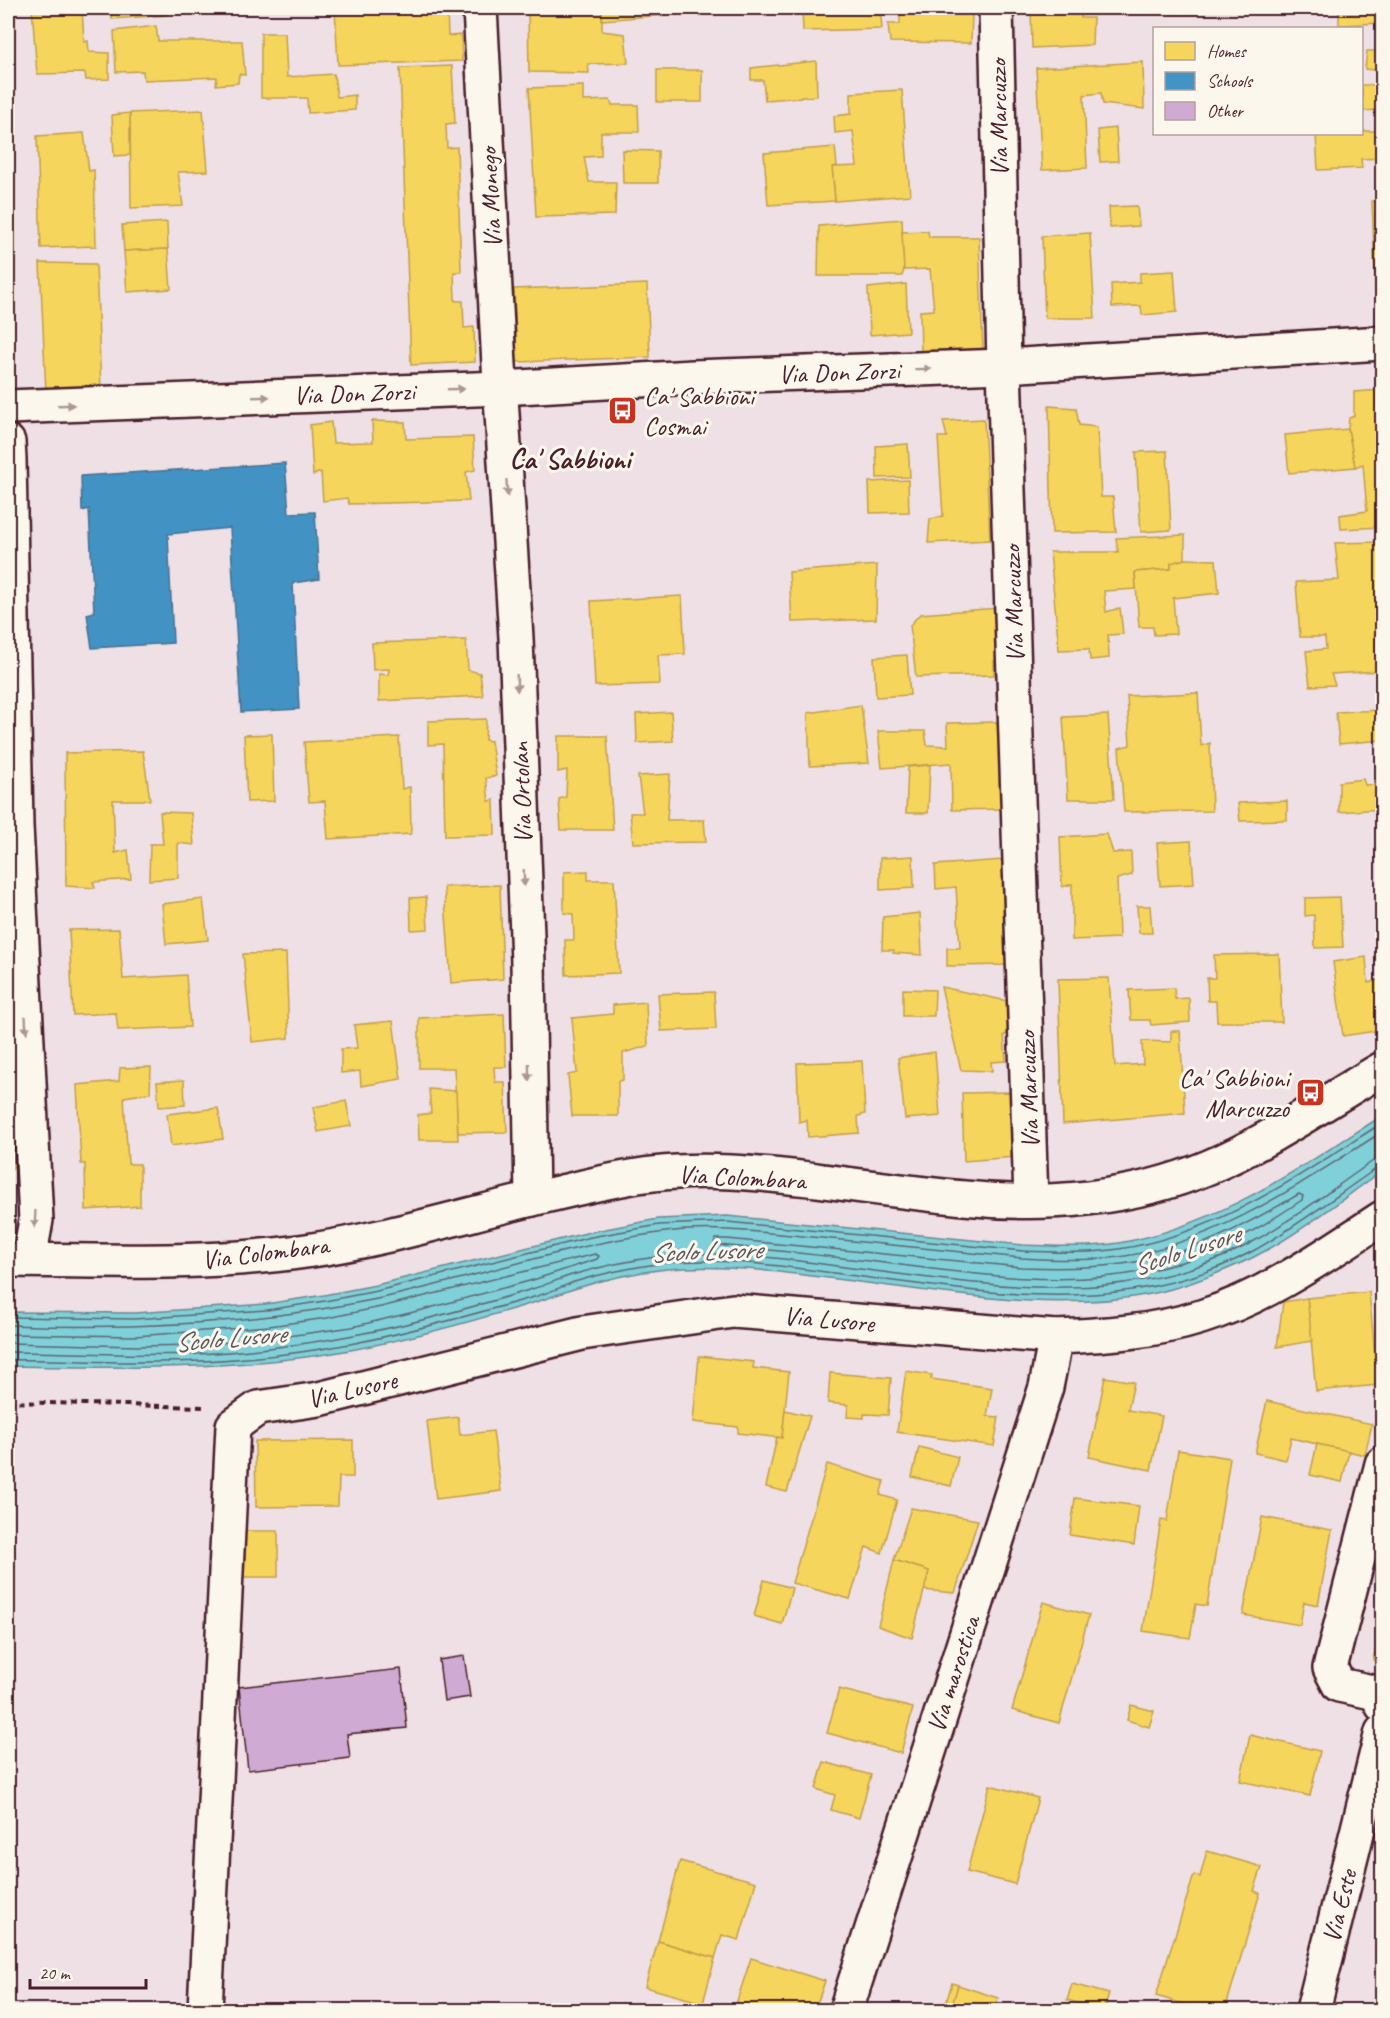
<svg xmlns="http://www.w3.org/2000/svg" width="1390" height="2018" viewBox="0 0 1390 2018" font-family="Caveat,sans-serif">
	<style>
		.water { fill: #7fd0d8; stroke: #6a8993; stroke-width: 1.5 }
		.homes { fill: #f6d55c; stroke: #c29e4d; stroke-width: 1.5 }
		.schools { fill: #4393c3; stroke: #457095; stroke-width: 1.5 }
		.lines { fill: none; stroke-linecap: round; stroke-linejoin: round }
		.shore { stroke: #5f6670; stroke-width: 1.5 }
		.building { fill: #cfaad2; stroke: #4a1f2b; stroke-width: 1.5 }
		.minor-casing { stroke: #4a1f2b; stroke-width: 38 }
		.path { stroke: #4a1f2b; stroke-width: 4; stroke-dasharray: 6 4.5; stroke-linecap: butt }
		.minor { stroke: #fbf7ec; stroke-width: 33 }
		.oneway { fill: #ab9695 }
		.labels { text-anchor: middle; stroke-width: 6; stroke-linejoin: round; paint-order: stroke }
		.street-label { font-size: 26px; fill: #4a1f2b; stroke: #fbf7ec }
		.poi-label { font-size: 26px; fill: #4a1f2b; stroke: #fbf7ec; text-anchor: start }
		.water-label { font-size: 27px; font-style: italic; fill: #5a545f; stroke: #fbf7ec }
		.quarter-label { font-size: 28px; font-weight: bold; fill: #4a1f2b; stroke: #fbf7ec }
	</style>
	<rect width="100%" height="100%" fill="#eee0e4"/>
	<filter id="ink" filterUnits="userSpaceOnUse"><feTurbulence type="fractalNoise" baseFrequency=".0167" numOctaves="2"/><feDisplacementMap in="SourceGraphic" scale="12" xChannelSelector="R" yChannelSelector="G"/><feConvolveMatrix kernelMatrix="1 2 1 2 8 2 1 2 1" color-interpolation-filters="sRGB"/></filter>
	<g filter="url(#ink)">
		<path class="water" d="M1382,1116V1171C1341,1200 1296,1236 1252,1258C1220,1273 1185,1287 1151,1294C1057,1312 960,1295 867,1283C801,1275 733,1263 667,1269C637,1272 606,1279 577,1288C563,1292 550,1298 536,1302C477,1320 417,1337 356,1349C241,1371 124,1368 8,1366V1312L134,1313L266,1304L324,1295L376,1285L590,1232L658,1219L727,1216L1023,1245C1055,1246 1088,1248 1119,1243C1218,1226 1299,1168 1382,1116Z"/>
		<g class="homes">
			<polygon points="32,8 82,8 84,42 88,41 89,52 109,53 109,79 86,80 85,73 37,74"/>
			<polygon points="112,8 166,8 166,15 112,19"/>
			<polygon points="335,8 447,8 448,36 461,35 462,61 338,65"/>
			<polygon points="528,8 602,8 602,31 625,34 628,63 588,64 589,73 529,72"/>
			<polygon points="602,8 664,8 665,15 602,20"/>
			<polygon points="802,8 880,8 882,29 803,31"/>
			<polygon points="900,8 976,8 977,15 972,13 971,43 890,42 888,24 900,24"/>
			<polygon points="1031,8 1080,8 1081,18 1093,18 1092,45 1032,48"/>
			<polygon points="1339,8 1382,8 1382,23 1339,25"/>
			<polygon points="156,26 158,41 242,41 245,75 239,74 238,83 216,85 217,77 144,80 143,71 116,72 114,31"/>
			<polygon points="261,33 285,33 287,77 334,74 337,97 355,95 355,110 308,113 307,98 261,98"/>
			<polygon points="1367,51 1382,51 1382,158 1361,159 1362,168 1318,170 1316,134 1362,134 1362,131 1380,131 1379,110 1363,111 1362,85 1375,85 1375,70 1365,69"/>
			<polygon points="816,61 817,96 765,100 763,80 751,80 751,68"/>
			<polygon points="1143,62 1144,109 1103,104 1101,93 1084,95 1087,168 1042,170 1036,68"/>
			<polygon points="452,66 455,123 446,124 447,148 457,147 461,272 454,272 455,301 463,301 464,328 474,327 475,362 411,365 400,68"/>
			<rect x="657" y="70" width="45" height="32"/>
			<polygon points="583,86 583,101 610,100 612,105 638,105 639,132 601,132 601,156 584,157 589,182 616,182 615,215 536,217 529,88"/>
			<polygon points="902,90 910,195 835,201 832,167 857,166 853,131 835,133 834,116 851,114 851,93"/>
			<polygon points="203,110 208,171 178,172 183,206 131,208 130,113"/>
			<polygon points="130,113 130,155 114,156 112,115"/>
			<polygon points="1116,128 1118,161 1100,162 1098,130"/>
			<polygon points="84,133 89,171 94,170 96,246 41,248 37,136"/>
			<polygon points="835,147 837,166 832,167 835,201 768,205 764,153"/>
			<polygon points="622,150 658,151 658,183 623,183"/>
			<polygon points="1372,201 1382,201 1382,301 1376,301"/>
			<polygon points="1137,206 1139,226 1110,228 1109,207"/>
			<polygon points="902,219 904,270 902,276 818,276 819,226"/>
			<polygon points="167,222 168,249 124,251 122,225"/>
			<polygon points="928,231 929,237 979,237 983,351 921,352 920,311 934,310 930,269 904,270 902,232"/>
			<polygon points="1090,233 1095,318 1045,318 1042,236"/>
			<polygon points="168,249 171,289 127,292 124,251"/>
			<polygon points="40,263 96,264 101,390 46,392"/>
			<polygon points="1174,271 1177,312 1142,315 1141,306 1112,307 1111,284 1140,282 1140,273"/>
			<polygon points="647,284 650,357 517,362 514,289"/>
			<polygon points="906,284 908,332 870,335 868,288"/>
			<polygon points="1382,390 1382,527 1341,529 1340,515 1367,511 1363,464 1355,467 1348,429 1349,418 1354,416 1354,392"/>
			<polygon points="1049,406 1076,408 1079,425 1097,427 1101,497 1113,497 1116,532 1052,533"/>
			<polygon points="984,419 990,540 928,543 930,519 943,516 938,437 947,437 943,421"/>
			<polygon points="372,421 405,422 406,439 473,437 475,470 466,472 469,501 349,504 347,498 323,501 321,472 313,475 310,425 331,422 333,443 373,442"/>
			<polygon points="1348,429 1355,467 1289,473 1285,435"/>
			<polygon points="908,444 910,477 877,478 876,446"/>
			<polygon points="1167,451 1171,530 1141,532 1136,452"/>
			<polygon points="908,480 909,512 870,513 869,482"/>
			<polygon points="1185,535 1185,559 1171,563 1171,569 1135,572 1136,589 1104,591 1106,612 1120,608 1123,634 1108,635 1109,658 1090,660 1089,649 1059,650 1050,552 1118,552 1116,538"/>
			<polygon points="1382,542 1382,662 1380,662 1379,671 1331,674 1335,685 1310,686 1306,651 1326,649 1325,637 1300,637 1296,582 1339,580 1335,543"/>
			<polygon points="1185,559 1216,560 1219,593 1173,598 1176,634 1154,635 1153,627 1139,627 1135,572 1171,569 1171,563"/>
			<polygon points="877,565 876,619 792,622 789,572"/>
			<polygon points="682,596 685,654 658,655 660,684 595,686 591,601"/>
			<polygon points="999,608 1001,662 994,661 994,675 916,677 910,625 920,614"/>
			<polygon points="466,640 468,670 480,673 483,696 379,701 379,674 388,675 389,669 373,670 372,643"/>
			<polygon points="907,655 910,695 876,697 874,657"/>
			<polygon points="1198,693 1201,746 1210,743 1212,811 1124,812 1119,748 1130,745 1127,696"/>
			<polygon points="861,705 869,763 810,766 808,713"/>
			<polygon points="1382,710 1382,740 1339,744 1336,712"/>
			<polygon points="671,712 673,741 637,743 636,714"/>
			<polygon points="1108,715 1114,799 1068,799 1063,717"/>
			<polygon points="486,719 485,740 491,741 496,776 486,778 489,801 494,800 495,835 445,836 443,744 428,745 428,721"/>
			<polygon points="997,722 1004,809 952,810 951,763 882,768 878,731 925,731 927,745 948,746 947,723"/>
			<polygon points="272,734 274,801 247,802 244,735"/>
			<polygon points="558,736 607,736 613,830 561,830 559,799 566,797 567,770 558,772"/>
			<polygon points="399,737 402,789 410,787 411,834 328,839 325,801 309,802 304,742"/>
			<polygon points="143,751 150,800 113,800 115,853 128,850 131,879 93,882 95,888 66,886 65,753"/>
			<polygon points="930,765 928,813 906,813 908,767"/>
			<polygon points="670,774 667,820 704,820 706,842 633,843 630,813 643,813 638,776"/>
			<polygon points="1363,779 1365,785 1382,784 1382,809 1339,812 1339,782"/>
			<polygon points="1287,801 1287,820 1240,821 1238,803"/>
			<polygon points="160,812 191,813 194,845 178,843 178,878 149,880 150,844 163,844"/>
			<polygon points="1107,834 1113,853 1131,852 1132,875 1117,879 1119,938 1072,940 1072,884 1062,887 1060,837"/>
			<polygon points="1191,841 1194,884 1160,886 1157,843"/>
			<polygon points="913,856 914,888 880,890 880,858"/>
			<polygon points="1003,860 1009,965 947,966 947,948 960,948 956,887 936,889 935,865"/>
			<polygon points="588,871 588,880 614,880 619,973 566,975 565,940 574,940 573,914 564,913 564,872"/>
			<polygon points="500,885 503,979 451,983 444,887"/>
			<polygon points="426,897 428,929 411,930 410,898"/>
			<polygon points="1340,897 1343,947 1315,948 1314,915 1305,916 1305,898"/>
			<polygon points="203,899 208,940 166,944 162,904"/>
			<polygon points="1137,906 1150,906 1152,933 1139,933"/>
			<polygon points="920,913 922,955 893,953 894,950 882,950 883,917"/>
			<polygon points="119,929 123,979 186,975 190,1027 118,1030 116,1013 73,1015 69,930"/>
			<polygon points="1377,945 1382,945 1382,1030 1343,1036 1333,962 1366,957 1368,983 1379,980"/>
			<polygon points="286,953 289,1038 252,1042 243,954"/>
			<polygon points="1279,954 1282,1022 1217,1022 1216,1001 1208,1001 1207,978 1215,978 1214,955"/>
			<polygon points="1109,978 1115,1066 1143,1064 1142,1041 1171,1042 1171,1031 1180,1031 1185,1113 1063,1124 1058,979"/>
			<polygon points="941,987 1008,1001 1011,1033 1004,1035 1006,1061 991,1062 992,1071 961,1070"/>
			<polygon points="1174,988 1175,999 1189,998 1190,1022 1151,1025 1150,1020 1131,1020 1129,990"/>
			<polygon points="903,989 935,990 934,1016 903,1016"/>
			<polygon points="714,992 716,1029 661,1031 658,994"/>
			<polygon points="646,1002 648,1046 623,1053 623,1080 618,1081 618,1116 572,1116 568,1075 577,1073 572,1018 613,1014 613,1005"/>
			<polygon points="504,1014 506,1067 494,1067 495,1082 505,1082 507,1132 458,1133 454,1068 419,1068 419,1018"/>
			<polygon points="393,1021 401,1079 361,1086 360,1071 341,1073 341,1049 357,1048 354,1025"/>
			<polygon points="935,1052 940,1116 905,1119 898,1058"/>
			<polygon points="862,1061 865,1114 858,1116 859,1133 808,1137 807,1120 799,1122 797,1063"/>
			<polygon points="151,1067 150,1093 124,1097 128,1164 140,1164 140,1206 86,1210 85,1164 81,1164 77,1085 119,1081 120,1068"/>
			<polygon points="12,1071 16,1127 13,1169 8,1171 11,1203 8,1203 8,1072"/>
			<polygon points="184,1080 185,1105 159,1107 157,1082"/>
			<polygon points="429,1089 456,1091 458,1140 419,1140 418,1115 431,1113"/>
			<polygon points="1012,1092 1015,1157 964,1161 962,1093"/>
			<polygon points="346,1101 351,1126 318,1132 313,1107"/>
			<polygon points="218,1108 223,1139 171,1146 167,1114"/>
			<polygon points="1369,1292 1378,1385 1316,1391 1307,1298"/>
			<polygon points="1307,1298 1312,1341 1277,1347 1283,1302"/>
			<polygon points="699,1356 754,1362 753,1368 789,1372 782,1438 738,1433 738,1427 693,1422"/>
			<polygon points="906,1371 932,1375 931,1379 992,1388 987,1416 999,1417 994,1446 897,1432"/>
			<polygon points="830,1373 891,1378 888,1415 864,1414 864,1418 847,1417 848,1405 828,1403"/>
			<polygon points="1105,1377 1134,1382 1128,1410 1162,1416 1151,1470 1089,1457"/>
			<polygon points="1267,1401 1372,1424 1365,1455 1291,1438 1286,1460 1255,1453"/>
			<polygon points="785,1410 810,1416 787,1492 766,1487 777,1437 782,1438"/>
			<polygon points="458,1417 460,1435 493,1431 501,1491 436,1499 427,1421"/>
			<polygon points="353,1440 353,1477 339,1477 338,1506 256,1507 255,1441"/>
			<polygon points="1317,1444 1349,1451 1342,1482 1310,1475"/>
			<polygon points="919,1447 958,1457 951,1486 912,1477"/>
			<polygon points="1178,1450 1230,1458 1207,1606 1196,1604 1190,1638 1143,1631 1161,1520 1167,1521"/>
			<polygon points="827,1464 884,1481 880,1495 897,1500 882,1553 866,1547 850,1599 792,1583"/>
			<polygon points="1075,1498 1139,1506 1134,1545 1070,1535"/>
			<polygon points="911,1508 978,1520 955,1593 923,1590 929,1571 894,1560"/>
			<polygon points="1262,1517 1332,1530 1318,1605 1304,1602 1300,1625 1243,1615"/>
			<rect x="238" y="1531" width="40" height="46"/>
			<polygon points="894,1560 929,1571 912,1638 878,1626"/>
			<polygon points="764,1580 792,1588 782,1624 754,1616"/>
			<polygon points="1043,1602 1089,1615 1059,1723 1012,1710"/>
			<polygon points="1382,1622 1382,1662 1373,1660"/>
			<polygon points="839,1689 913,1708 901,1753 827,1733"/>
			<polygon points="1131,1705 1154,1711 1149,1727 1127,1720"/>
			<polygon points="1250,1735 1320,1751 1310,1796 1240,1781"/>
			<polygon points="824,1762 871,1775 859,1818 831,1810 835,1795 816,1789"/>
			<polygon points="990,1785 1038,1798 1015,1884 967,1872"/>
			<polygon points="1207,1851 1262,1867 1254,1891 1260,1893 1225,2010 1204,2010 1156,1996 1194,1875 1200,1877"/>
			<polygon points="680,1861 756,1882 739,1940 722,1935 715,1958 658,1941"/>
			<polygon points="658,1941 715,1958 703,2003 645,1987"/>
			<polygon points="751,1958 825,1981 815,2010 734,2010"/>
			<polygon points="952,1983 958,1985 951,2010 944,2010"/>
			<polygon points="1072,1984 1109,1994 1104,2010 1067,2000"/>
			<polygon points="958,1985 998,1998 994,2010 951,2010"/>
		</g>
		<polygon class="schools" points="285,463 289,513 315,512 319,579 293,583 299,709 241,712 230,528 168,534 173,643 92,648 87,614 94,612 89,509 82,511 81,476"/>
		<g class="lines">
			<g class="shore">
				<path d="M1299,1194L1303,1196L1302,1200C1255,1232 1203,1261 1146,1271C1063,1287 976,1275 893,1264C835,1257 776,1250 717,1245L714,1243L716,1239H727L1021,1267C1089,1270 1156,1266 1218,1237C1246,1225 1273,1209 1299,1194Z"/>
				<path d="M8,1317L134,1319L267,1310L325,1301L377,1291L591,1237L659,1225L727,1222L1023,1251C1055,1252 1087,1254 1119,1249C1217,1234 1300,1175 1382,1123"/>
				<path d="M8,1325C131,1330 255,1324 377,1299C471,1279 562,1246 658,1233C712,1225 768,1233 822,1238C889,1245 956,1252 1022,1258C1055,1260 1087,1261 1119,1257C1217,1243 1301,1183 1382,1132"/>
				<polyline points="8,1334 135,1336 269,1326 327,1318 381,1307 595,1254 599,1256 597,1259 533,1280 422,1310 352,1327 281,1337 201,1345 138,1346 8,1343"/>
				<path d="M8,1352C71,1352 135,1356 199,1354C250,1351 303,1345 354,1335C414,1324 474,1307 532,1289C546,1285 559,1279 572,1275C602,1266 632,1260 663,1256C727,1248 796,1261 860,1269C990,1286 1129,1309 1249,1244C1293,1220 1332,1189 1373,1161L1382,1159"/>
				<path d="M8,1360C50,1359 93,1362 136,1362C208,1363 283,1357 355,1343C415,1331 475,1314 534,1297C548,1293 561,1287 574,1282C603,1273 634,1267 664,1263C730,1256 798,1269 863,1277C993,1294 1131,1317 1253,1251C1296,1227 1336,1196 1377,1168L1382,1167"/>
			</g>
		</g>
		<g class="building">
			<polygon points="464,1656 470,1697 444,1701 439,1660"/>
			<polygon points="401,1669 407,1728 347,1734 350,1758 248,1770 239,1687"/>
		</g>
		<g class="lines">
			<defs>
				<g id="minor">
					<polyline points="480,8 499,365 516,638 528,963 532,1199"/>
					<polyline points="996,8 1004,366 1031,1201"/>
					<polyline points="8,407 501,388 693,377 1004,366 1382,343"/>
					<polyline points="8,442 9,459 16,826 36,1220 29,1260"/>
					<path d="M8,1260C107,1261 207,1265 306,1251C393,1238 477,1211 562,1192C592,1185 623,1177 653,1174C705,1168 757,1173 809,1179C861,1186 912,1193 964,1198C1046,1207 1133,1199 1209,1167C1270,1141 1325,1102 1382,1069"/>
					<polyline points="1382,1464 1330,1668 1339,1685 1377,1693 1382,1705"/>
					<path d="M205,2010L233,1426L258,1408L319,1399L582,1333L733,1311L1056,1337C1105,1335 1154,1332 1201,1317C1268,1296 1325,1255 1382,1218"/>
					<polyline points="846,2010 1046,1387 1056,1337"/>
					<polyline points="1313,2010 1382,1732"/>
				</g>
			</defs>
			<use href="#minor" class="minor-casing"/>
			<polyline class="path" points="8,1402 203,1407"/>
			<use href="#minor" class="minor"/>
		</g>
		<defs><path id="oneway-solid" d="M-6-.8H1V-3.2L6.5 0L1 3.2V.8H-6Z" transform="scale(1.5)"/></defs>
		<g class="oneway">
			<use href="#oneway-solid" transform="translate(923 369) rotate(-2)"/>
			<use href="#oneway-solid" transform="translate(456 389) rotate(-2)"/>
			<use href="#oneway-solid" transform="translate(261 397) rotate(-2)"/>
			<use href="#oneway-solid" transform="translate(66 405) rotate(-2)"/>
			<use href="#oneway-solid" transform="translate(507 488) rotate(86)"/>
			<use href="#oneway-solid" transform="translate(517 683) rotate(88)"/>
			<use href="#oneway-solid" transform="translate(524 878) rotate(88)"/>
			<use href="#oneway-solid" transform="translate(26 1025) rotate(87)"/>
			<use href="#oneway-solid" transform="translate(529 1072) rotate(89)"/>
			<use href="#oneway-solid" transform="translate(35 1219) rotate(93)"/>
		</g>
	</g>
	<defs>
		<symbol id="bus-square" viewBox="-11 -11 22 22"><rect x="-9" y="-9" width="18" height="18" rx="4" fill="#c8321e" stroke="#fbf7ec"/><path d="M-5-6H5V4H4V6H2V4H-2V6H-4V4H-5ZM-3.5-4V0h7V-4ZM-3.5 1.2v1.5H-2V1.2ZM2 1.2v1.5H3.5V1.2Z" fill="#fff"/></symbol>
	</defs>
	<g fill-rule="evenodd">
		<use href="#bus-square" x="606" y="394" width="33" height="33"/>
		<use href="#bus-square" x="1294" y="1076" width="33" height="33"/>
	</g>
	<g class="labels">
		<g class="street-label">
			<text transform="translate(998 118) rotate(-91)" y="9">Via Marcuzzo</text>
			<text transform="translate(490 198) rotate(-93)" y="9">Via Monego</text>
			<text transform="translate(839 372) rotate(-2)" y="9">Via Don Zorzi</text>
			<text transform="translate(354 393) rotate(-2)" y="9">Via Don Zorzi</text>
			<text transform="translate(1013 604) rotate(-92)" y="9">Via Marcuzzo</text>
			<text transform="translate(521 793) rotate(-92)" y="9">Via Ortolan</text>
			<text transform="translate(1028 1090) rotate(-92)" y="9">Via Marcuzzo</text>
			<text transform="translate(742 1177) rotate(3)" y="9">Via Colombara</text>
			<text transform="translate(265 1252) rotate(-7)" y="9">Via Colombara</text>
			<text transform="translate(829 1319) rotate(5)" y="9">Via Lusore</text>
			<text transform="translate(352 1389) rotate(-13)" y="9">Via Lusore</text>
			<text transform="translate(953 1674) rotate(-72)" y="9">Via marostica</text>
			<text transform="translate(1339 1906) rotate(-76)" y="9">Via Este</text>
		</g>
		<g class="poi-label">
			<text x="644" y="405">Ca' Sabbioni<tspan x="644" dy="30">Cosmai</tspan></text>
			<text x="1289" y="1087" text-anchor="end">Ca' Sabbioni<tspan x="1289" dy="30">Marcuzzo</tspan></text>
		</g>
		<g class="water-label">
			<text transform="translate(1186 1250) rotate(-18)" y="9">Scolo Lusore</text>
			<text transform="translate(706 1251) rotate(-2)" y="9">Scolo Lusore</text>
			<text transform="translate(230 1338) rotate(-5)" y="9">Scolo Lusore</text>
		</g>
		<g class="quarter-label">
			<text x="570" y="468">Ca' Sabbioni</text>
		</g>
	</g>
	<rect width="1390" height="2018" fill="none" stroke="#fbf7ec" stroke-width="30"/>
	<rect x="15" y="15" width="1360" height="1988" fill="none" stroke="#4a1f2b" stroke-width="2" filter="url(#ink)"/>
	<rect x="1153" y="27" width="210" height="108" fill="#fbf7ec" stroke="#b4a19f" stroke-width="1.5"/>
	<rect x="1165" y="42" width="30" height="18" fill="#f6d55c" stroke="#b4a19f" stroke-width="1.5"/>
	<text x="1207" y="57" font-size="18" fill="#4a1f2b">Homes</text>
	<rect x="1165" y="72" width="30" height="18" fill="#4393c3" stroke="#b4a19f" stroke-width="1.5"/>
	<text x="1207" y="87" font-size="18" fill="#4a1f2b">Schools</text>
	<rect x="1165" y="102" width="30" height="18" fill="#cfaad2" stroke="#b4a19f" stroke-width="1.5"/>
	<text x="1207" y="117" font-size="18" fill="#4a1f2b">Other</text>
	<path d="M30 1979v9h116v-9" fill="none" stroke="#4a1f2b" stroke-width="3"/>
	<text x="39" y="1979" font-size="18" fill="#4a1f2b" stroke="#fbf7ec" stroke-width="4.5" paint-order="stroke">20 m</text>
</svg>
